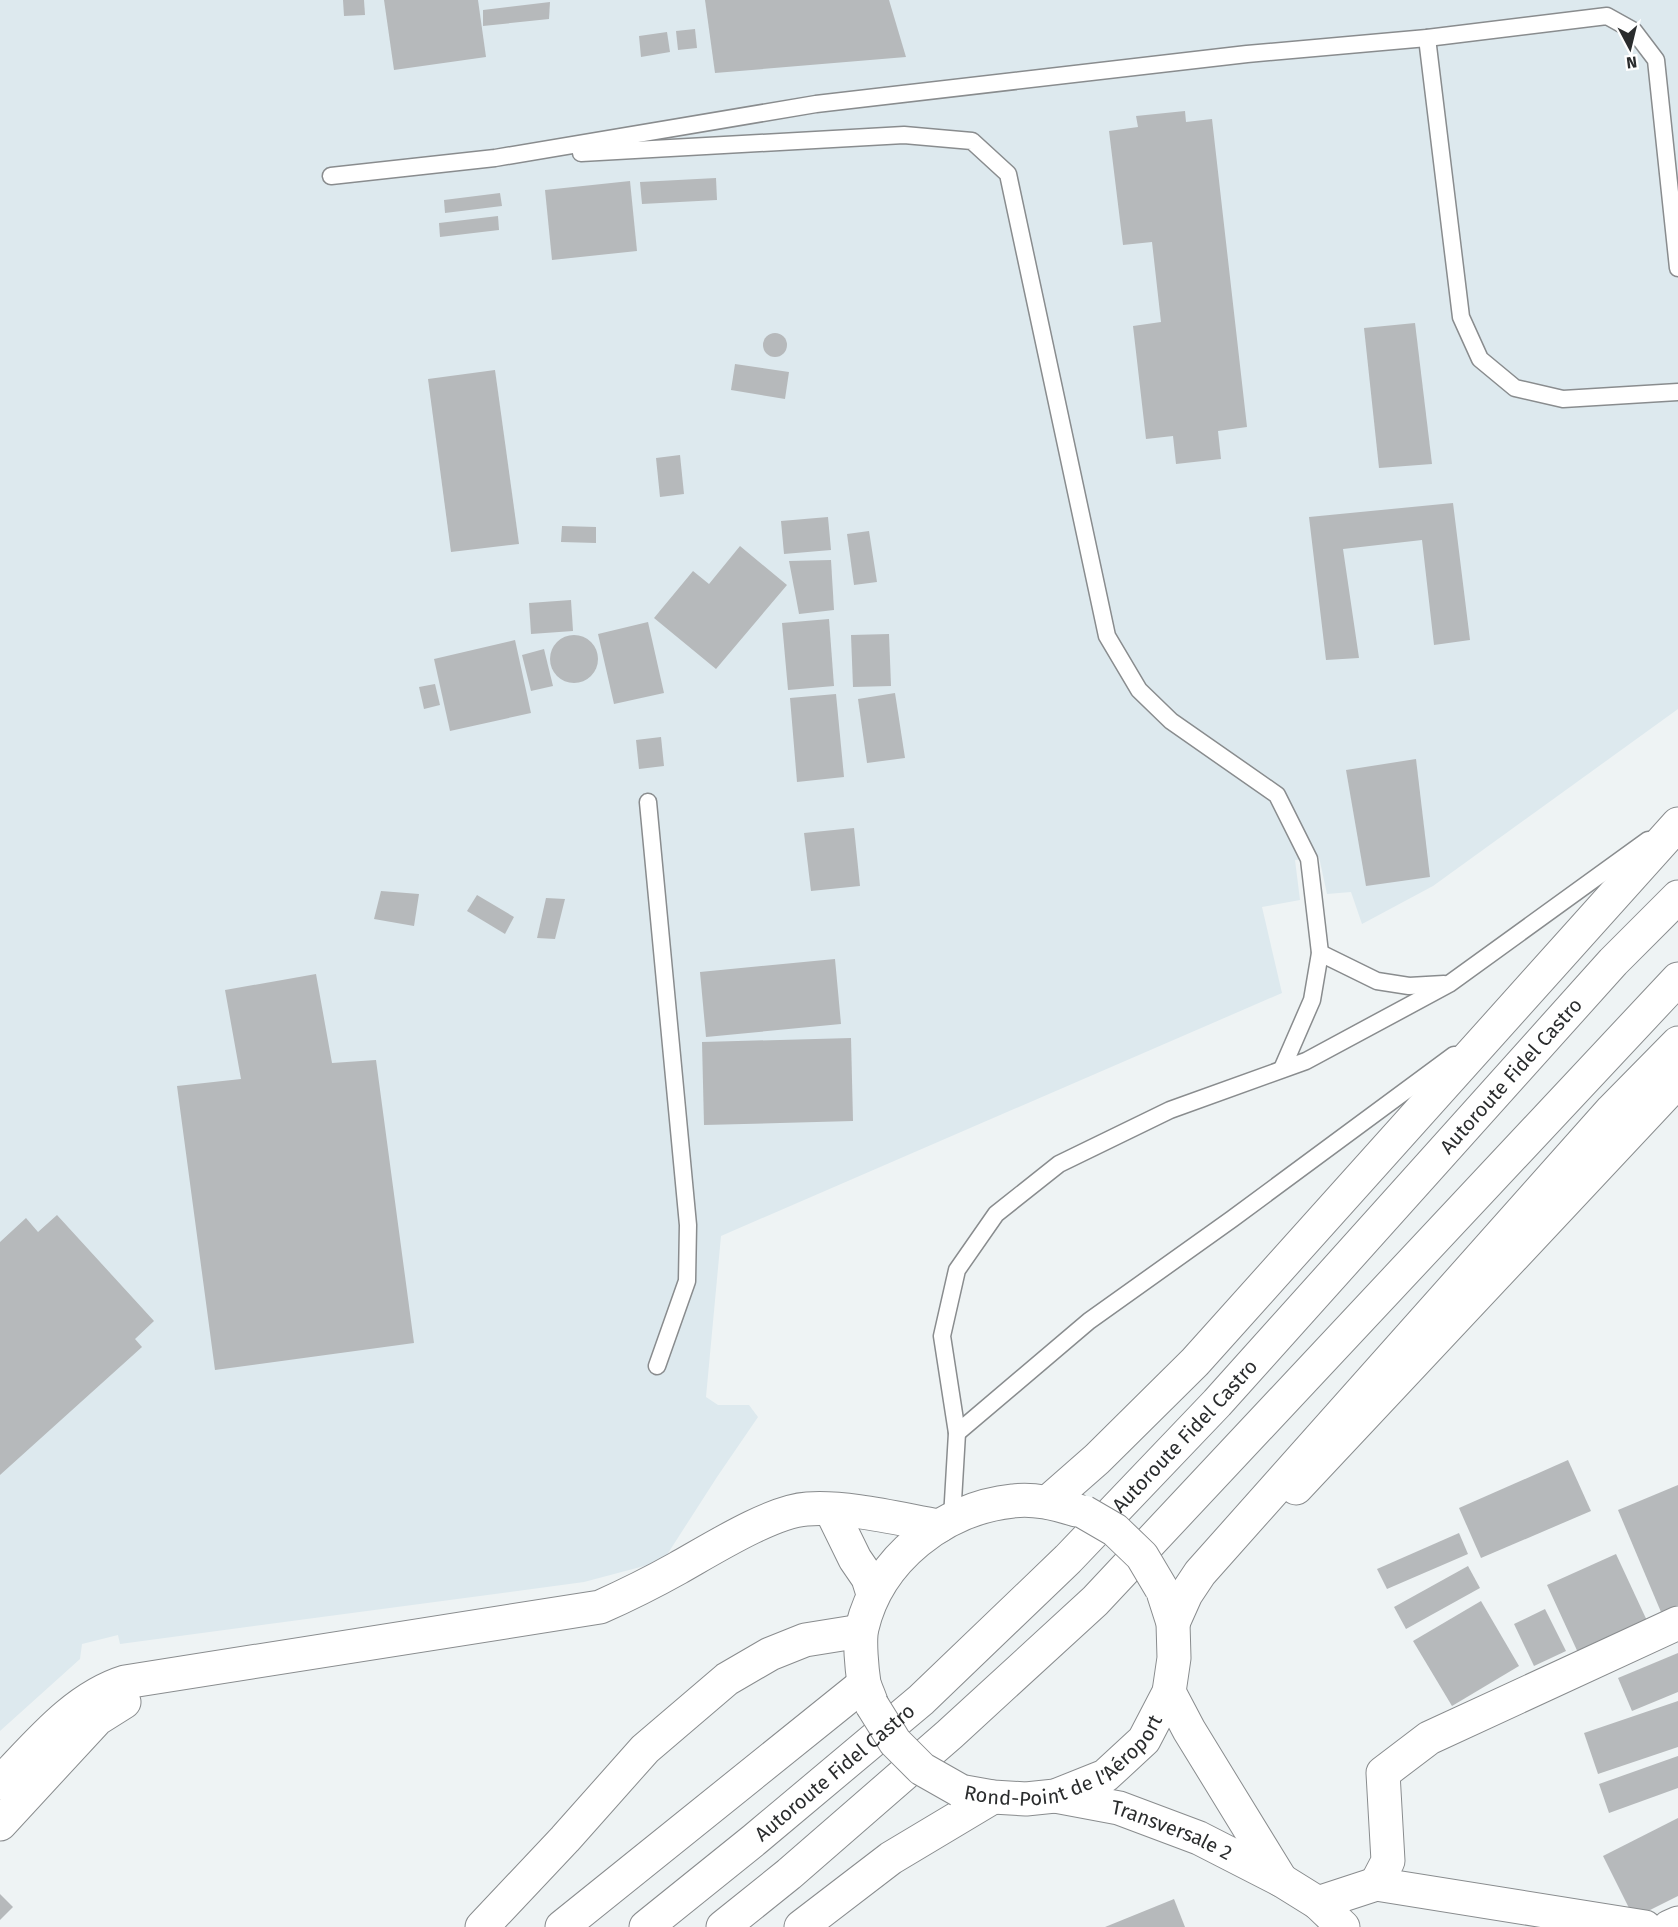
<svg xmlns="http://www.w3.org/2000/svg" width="1678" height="1927" viewBox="0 0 1678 1927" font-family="'Fira Sans',sans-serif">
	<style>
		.built { fill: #dde9ee }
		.building { fill: #b6b9bb }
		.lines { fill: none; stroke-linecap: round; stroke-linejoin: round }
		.service-casing { stroke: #898c8e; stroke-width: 19 }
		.minor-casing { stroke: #898c8e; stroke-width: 35 }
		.secondary-casing { stroke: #898c8e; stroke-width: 35 }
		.trunk-casing { stroke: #898c8e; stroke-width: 35 }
		.service { stroke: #fff; stroke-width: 16 }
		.minor { stroke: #fff; stroke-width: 33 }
		.secondary { stroke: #fff; stroke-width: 33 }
		.trunk { stroke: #fff; stroke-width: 33 }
		.secondary-bridge-casing { stroke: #898c8e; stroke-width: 35; stroke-linecap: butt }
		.secondary-bridge { stroke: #fff; stroke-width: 33 }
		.labels { text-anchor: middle; stroke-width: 5; stroke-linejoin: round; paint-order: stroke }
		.street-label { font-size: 20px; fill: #2a2c2d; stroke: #fff }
	</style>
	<rect width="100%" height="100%" fill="#eef3f4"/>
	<polygon class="built" points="0,0 1678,0 1678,709 1433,886 1362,924 1351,892 1327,894 1319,857 1295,860 1300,900 1262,907 1282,993 721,1236 706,1397 718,1405 749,1405 758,1417 717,1477 663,1561 584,1582 120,1644 118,1635 82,1644 80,1659 0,1731"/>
	<g class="building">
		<polygon points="343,0 364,0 365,15 344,16"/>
		<polygon points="384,0 478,0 486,57 394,70"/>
		<polygon points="705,0 889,0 906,57 715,73"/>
		<polygon points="550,2 549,19 483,26 483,10"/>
		<polygon points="695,29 697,48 678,50 676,31"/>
		<polygon points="667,32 670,52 641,57 639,36"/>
		<polygon points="1185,111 1186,122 1212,119 1247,427 1218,431 1221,459 1176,464 1173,436 1146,439 1133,326 1161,322 1152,242 1123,245 1109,131 1138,127 1136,116"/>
		<polygon points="716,178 717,200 642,204 640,182"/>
		<polygon points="630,181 637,251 552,260 545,190"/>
		<polygon points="500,193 502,206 445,213 444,200"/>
		<polygon points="498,216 499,230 440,237 439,223"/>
		<polygon points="1415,323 1432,464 1379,468 1364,328"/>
		<circle cx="775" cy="345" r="12"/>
		<polygon points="735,364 789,372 785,399 731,390"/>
		<polygon points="495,370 519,544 451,552 428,379"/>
		<polygon points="680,455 684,494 660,497 656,458"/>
		<polygon points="1453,503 1470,640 1434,645 1422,540 1343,549 1359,658 1326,660 1309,517"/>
		<polygon points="828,517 831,550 784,554 781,521"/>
		<polygon points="562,526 596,527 596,543 561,542"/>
		<polygon points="869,531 877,582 854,585 847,534"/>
		<polygon points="740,546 787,585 716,669 654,618 693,571 709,584"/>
		<polygon points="831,560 834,610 799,614 789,561"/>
		<polygon points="571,600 573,631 531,634 529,603"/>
		<polygon points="829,619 834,686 788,690 782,623"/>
		<polygon points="648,622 664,693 614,704 598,634"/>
		<polygon points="889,634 891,686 853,687 851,635"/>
		<circle cx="574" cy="659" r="24"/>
		<polygon points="515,640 531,713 450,731 434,659"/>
		<polygon points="544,649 553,686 531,691 522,655"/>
		<polygon points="435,684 440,705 424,709 419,687"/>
		<polygon points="895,693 905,758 867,763 858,699"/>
		<polygon points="836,694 844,777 797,782 790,698"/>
		<polygon points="661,737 664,766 639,769 636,740"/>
		<polygon points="1416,759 1430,877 1366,886 1346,770"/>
		<polygon points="854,828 860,886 811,891 804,833"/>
		<polygon points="381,891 419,894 414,926 374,919"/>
		<polygon points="477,895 514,917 505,934 467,911"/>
		<polygon points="546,898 565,899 555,939 537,938"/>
		<polygon points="835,959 841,1024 706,1037 700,972"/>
		<polygon points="316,974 332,1063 376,1060 414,1343 215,1370 177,1086 241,1079 225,990"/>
		<polygon points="851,1038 853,1121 704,1125 702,1042"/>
		<polygon points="57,1215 154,1321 135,1339 142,1347 0,1475 0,1242 26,1218 38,1232"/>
		<polygon points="1568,1460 1591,1511 1481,1558 1459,1508"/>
		<polygon points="1678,1485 1678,1605 1661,1612 1618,1510"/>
		<polygon points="1459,1533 1468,1554 1387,1589 1377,1569"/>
		<polygon points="1616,1554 1649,1625 1580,1657 1547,1585"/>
		<polygon points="1468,1566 1480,1588 1406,1629 1394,1607"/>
		<polygon points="1481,1601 1519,1666 1452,1706 1413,1641"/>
		<polygon points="1545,1609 1566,1651 1534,1666 1514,1624"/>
		<polygon points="1678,1653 1678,1692 1632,1711 1618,1678"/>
		<polygon points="1678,1701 1678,1747 1598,1774 1584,1733"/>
		<polygon points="1678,1756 1678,1788 1609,1813 1599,1784"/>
		<polygon points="1678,1818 1678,1896 1634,1918 1603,1856"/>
		<polygon points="0,1894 13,1907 0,1920"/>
		<polygon points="1174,1899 1185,1927 1105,1927"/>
	</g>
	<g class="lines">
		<defs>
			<g id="service">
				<polyline points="1427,38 1461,317 1480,359 1515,388 1563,399 1678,392"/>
				<polyline points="581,153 904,135 972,141 1008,174 1107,636 1139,690 1171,721 1277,795 1309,859 1320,953 1312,1000 1282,1069"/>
				<polyline points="331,176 495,158 816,104 1247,54 1427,38 1607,16 1634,31 1656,60 1678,268"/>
				<polyline points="648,802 688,1225 687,1281 657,1366"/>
				<polyline points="1320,953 1377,981 1409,986 1444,984"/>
				<polyline points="957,1433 1089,1321 1232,1219 1454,1055"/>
				<polyline points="952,1518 957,1433 942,1336 957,1270 996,1214 1059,1164 1170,1110 1306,1061 1449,984 1648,840"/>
			</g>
			<g id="minor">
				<polyline points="1296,1488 1678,1081"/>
				<polyline points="831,1510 855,1559 868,1578 873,1594"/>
				<path d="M0,1783C37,1745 74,1698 125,1682L600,1607C627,1595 653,1582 678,1568C710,1550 772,1511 807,1509C848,1506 899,1519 939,1526"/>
				<polyline points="0,1824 97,1719 124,1702"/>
				<polyline points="1376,1884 1388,1861 1383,1773 1429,1738 1678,1623"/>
				<polyline points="1318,1903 1376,1884 1645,1927"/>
				<polyline points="1669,1927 1678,1923"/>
			</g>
			<g id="secondary">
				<polyline points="1169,1692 1189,1730 1281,1880"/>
				<path d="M872,1705C870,1698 866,1690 864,1683C862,1670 859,1640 862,1628C878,1559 944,1508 1013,1501C1034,1498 1056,1504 1076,1510"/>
				<path id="s1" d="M965,1792L993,1797L1026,1799L1055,1796L1105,1776L1144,1740L1169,1692L1174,1658L1173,1623L1164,1595"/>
				<path id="s2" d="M1055,1796L1119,1808L1199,1838L1281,1880L1318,1903L1343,1927"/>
			</g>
			<g id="trunk">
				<polyline points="1048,1502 1097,1459 1195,1362 1678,824"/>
				<polyline points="1173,1623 1186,1594 1200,1573 1612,1110 1678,1043"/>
				<polyline points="482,1927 565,1839 645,1749 727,1679 770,1654 805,1640 861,1631"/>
				<polyline points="562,1927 864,1684"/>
				<path id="s3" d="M646,1927L754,1840L921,1700L1068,1559L1217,1403L1613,962L1678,897"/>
				<polyline points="723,1927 789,1874 950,1734 1095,1601 1678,979"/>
				<polyline points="801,1927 891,1858 993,1797"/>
			</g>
		</defs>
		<use href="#service" class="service-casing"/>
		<use href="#minor" class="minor-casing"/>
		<use href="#secondary" class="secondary-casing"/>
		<use href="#trunk" class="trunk-casing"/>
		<use href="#service" class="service"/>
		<use href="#minor" class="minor"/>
		<use href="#secondary" class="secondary"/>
		<use href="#trunk" class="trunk"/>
		<defs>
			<g id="secondary-bridge">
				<polyline points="1084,1512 1115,1530 1142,1556 1161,1588"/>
				<polyline points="872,1705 895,1742 922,1769 959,1790"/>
			</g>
		</defs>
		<use href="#secondary-bridge" class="secondary-bridge-casing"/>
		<use href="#secondary-bridge" class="secondary-bridge"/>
	</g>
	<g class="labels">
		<g class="street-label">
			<text dy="7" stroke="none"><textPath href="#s3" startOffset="1216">Autoroute Fidel Castro</textPath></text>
			<text dy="7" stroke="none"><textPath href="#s3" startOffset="730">Autoroute Fidel Castro</textPath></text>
			<text dy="7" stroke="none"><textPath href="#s1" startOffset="112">Rond-Point de l'Aéroport</textPath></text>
			<text dy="7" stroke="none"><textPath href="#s3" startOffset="244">Autoroute Fidel Castro</textPath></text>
			<text dy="7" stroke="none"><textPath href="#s2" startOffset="122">Transversale 2</textPath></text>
		</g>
	</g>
	<g transform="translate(1630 48) rotate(173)" stroke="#ffffff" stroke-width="4.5" paint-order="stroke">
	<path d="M0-4.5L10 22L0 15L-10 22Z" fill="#2a2c2d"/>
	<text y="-9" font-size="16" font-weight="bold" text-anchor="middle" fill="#2a2c2d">N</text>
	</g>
</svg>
